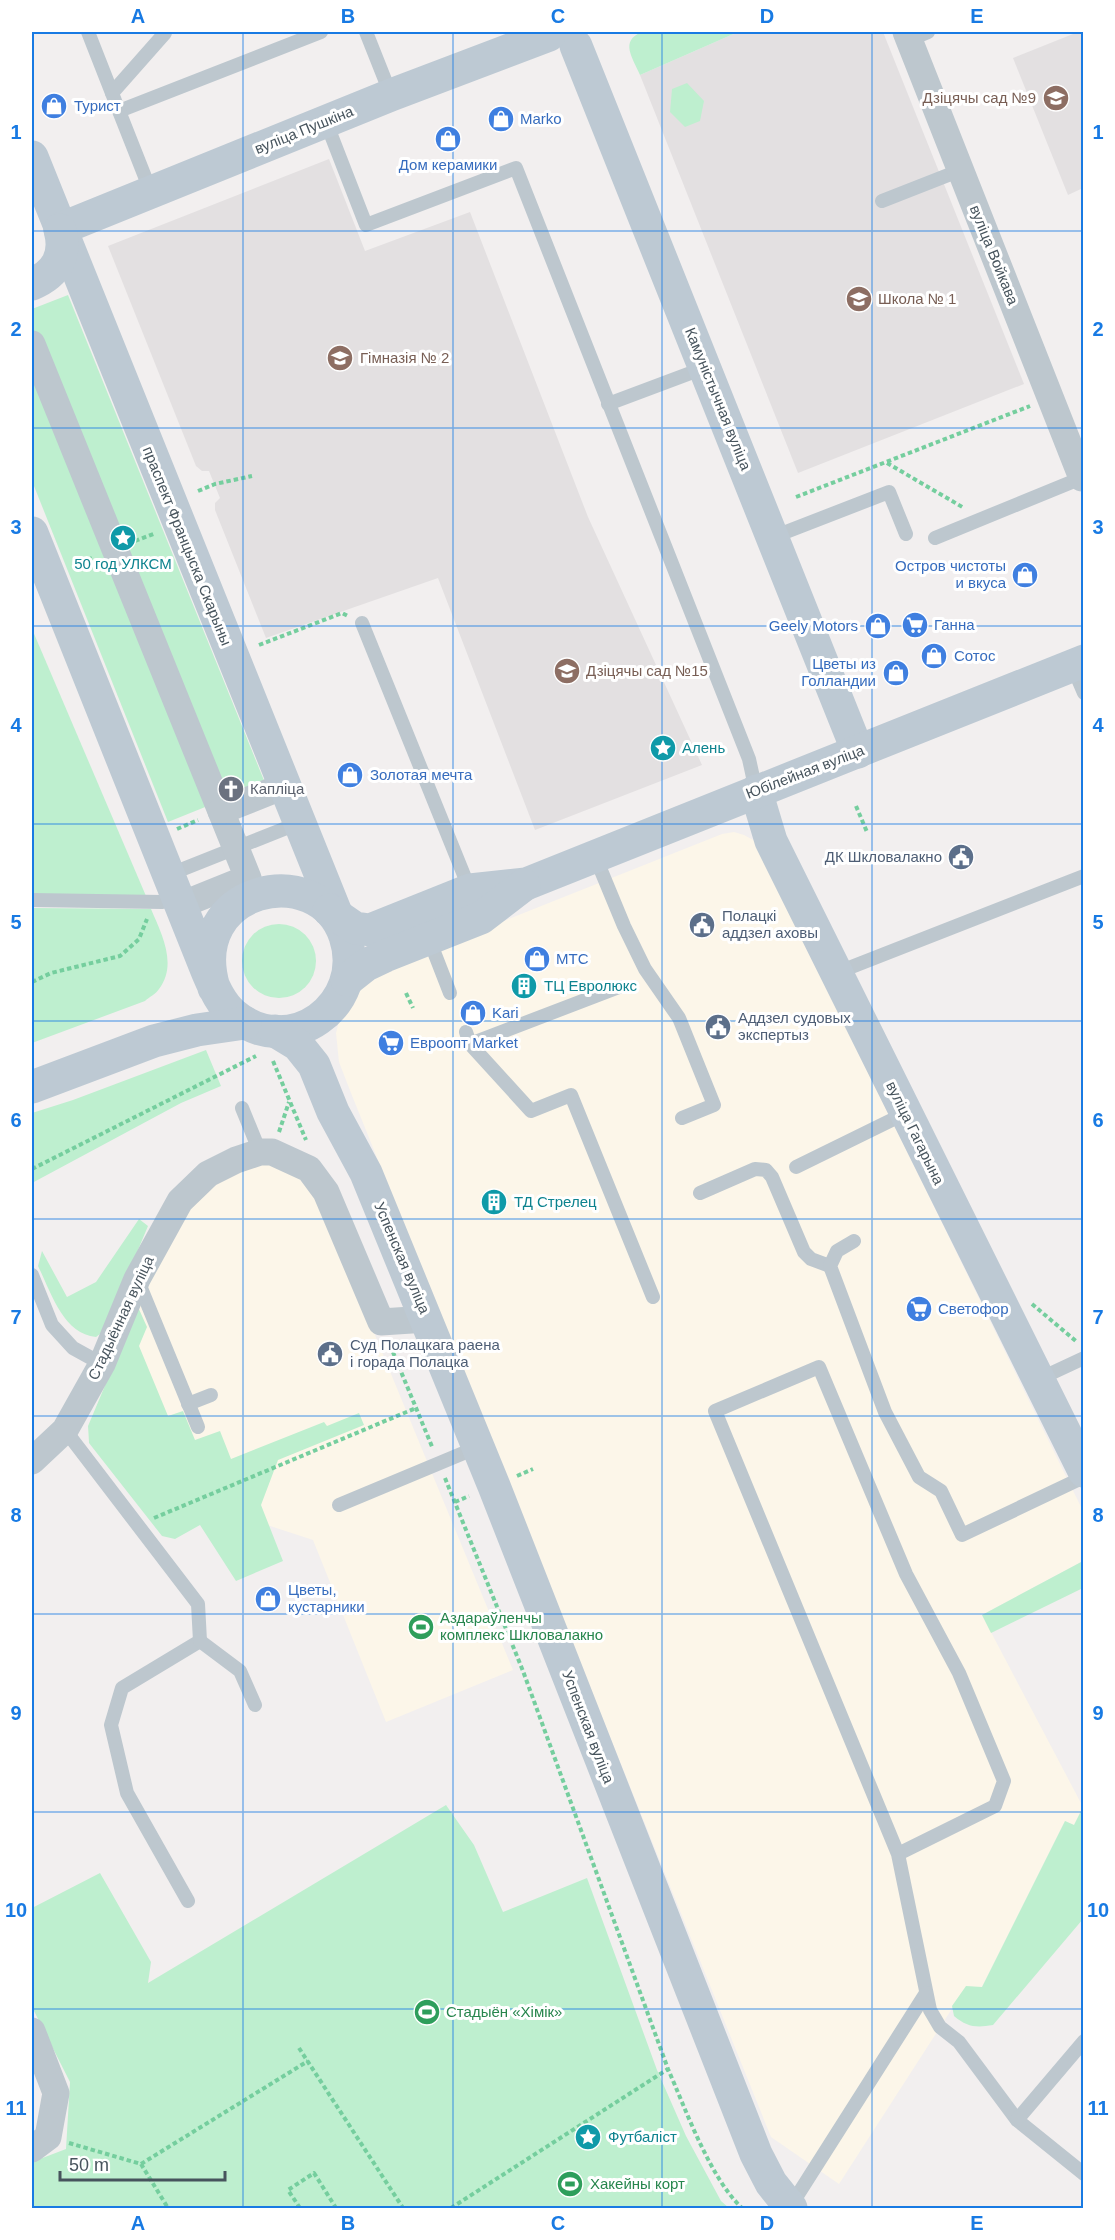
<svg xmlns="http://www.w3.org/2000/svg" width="1115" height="2240" viewBox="0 0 1115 2240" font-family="Helvetica,sans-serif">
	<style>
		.commercial { fill: #fcf6e9 }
		.education { fill: #e3e0e1 }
		.green { fill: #beefcf }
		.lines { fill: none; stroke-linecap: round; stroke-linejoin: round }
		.path { stroke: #75ce9e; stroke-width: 4; stroke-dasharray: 4.5 3; stroke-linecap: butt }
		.lane { stroke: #bdc7ce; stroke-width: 14 }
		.street { stroke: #bdc7ce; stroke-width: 27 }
		.secondary { stroke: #bdc9d3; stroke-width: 33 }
		.grid { fill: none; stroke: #187ae3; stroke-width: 1.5; stroke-opacity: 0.55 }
		.labels { text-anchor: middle; stroke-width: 6; stroke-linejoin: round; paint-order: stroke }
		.education-label { font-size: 15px; fill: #785e54; stroke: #fff; text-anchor: start }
		.shop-label { font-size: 15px; fill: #366cbe; stroke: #fff; text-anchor: start }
		.street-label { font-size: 15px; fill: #47545d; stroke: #fff }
		.culture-label { font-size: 15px; fill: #0d838f; stroke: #fff; text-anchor: start }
		.worship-label { font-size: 15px; fill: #5b616d; stroke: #fff; text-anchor: start }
		.service-label { font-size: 15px; fill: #4e5e75; stroke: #fff; text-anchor: start }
		.leisure-label { font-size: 15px; fill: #27864d; stroke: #fff; text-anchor: start }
		.neatline { fill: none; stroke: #187ae3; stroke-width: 2 }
		.grid-label { font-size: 20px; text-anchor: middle; font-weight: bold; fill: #187ae3 }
	</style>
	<rect width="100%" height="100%" fill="#f2efef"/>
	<g class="commercial">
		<polygon points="734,832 744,835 755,841 1083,1511 1083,1561 982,1615 1083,1807 1074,1825 1065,1821 982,1987 966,1987 839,2184 771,2137 351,1093 339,1062 336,1033 341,1014 349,999 376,972 722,834"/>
		<polygon points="271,1162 305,1179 319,1199 513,1670 386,1722 313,1540 203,1504 89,1443 88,1426 138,1307 186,1210 217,1182 241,1168"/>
	</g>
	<g class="education">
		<polygon points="738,32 883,32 1024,384 798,473 640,75"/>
		<polygon points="1078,32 1084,32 1083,188 1068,195 1013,58"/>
		<polygon points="329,159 365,251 470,212 588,517 702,765 535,830 438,578 266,638 215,510 215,503 220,498 209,471 202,471 196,466 108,246"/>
	</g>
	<g class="green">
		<path d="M642,32H738L640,75C633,58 619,41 642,32Z"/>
		<polygon points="687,83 704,101 700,121 685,127 670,112 672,89"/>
		<polygon points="68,295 265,783 168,822 32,481 32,309"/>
		<polygon points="32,629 146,896 32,894"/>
		<path d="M32,908L151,909C161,933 178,964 159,989C156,994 149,997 145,1001L32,1043Z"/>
		<circle cx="279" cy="961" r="37"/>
		<polygon points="206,1050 221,1086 181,1103 32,1183 32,1113 73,1100"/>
		<path d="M139,1219L148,1226L104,1331L96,1337C63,1334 51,1292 38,1266L42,1251L67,1297L96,1282Z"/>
		<polygon points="138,1307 147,1327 139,1346 168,1416 183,1411 195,1440 220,1431 231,1459 324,1422 327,1426 359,1413 364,1425 278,1460 261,1505 283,1561 236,1581 200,1525 175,1539 162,1536 89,1443 88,1426"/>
		<polygon points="1083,1561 1083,1588 991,1633 982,1615"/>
		<polygon points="446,1805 474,1845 503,1912 587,1878 657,2070 686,2136 721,2201 729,2208 32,2208 32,2162 66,2149 70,2082 32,2007 32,1908 100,1873 151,1962 148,1983"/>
		<path d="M1083,1807V1919L993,2025C976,2028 967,2027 954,2016L952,2006L966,1986L982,1987L1065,1821L1074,1825Z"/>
	</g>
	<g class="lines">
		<g class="path">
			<polyline points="887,463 964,508"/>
			<polyline points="198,491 215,484 252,476"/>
			<polyline points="796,497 1030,406"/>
			<polyline points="135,541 156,533"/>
			<polyline points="74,565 92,558"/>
			<polyline points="259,645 342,613 348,616"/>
			<polyline points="856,806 867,832"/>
			<polyline points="177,829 198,820"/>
			<polyline points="32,982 51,973 120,956 139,939 147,919"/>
			<polyline points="406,993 413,1008"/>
			<polyline points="273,1061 306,1140"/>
			<polyline points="279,1132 289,1102"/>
			<polyline points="32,1169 256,1056"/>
			<polyline points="1032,1304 1077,1342"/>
			<polyline points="390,1345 433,1449"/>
			<polyline points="517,1476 533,1469"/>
			<path d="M445,1478L523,1671L668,2069C686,2110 710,2178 742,2208"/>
			<polyline points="455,1502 469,1496"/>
			<polyline points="154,1518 416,1408"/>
			<polyline points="299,2048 403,2208"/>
			<polyline points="69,2143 141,2164 168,2208"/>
			<polyline points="141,2164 308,2061"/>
			<polyline points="300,2208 288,2190 314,2173 336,2208"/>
			<polyline points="451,2208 668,2069"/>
		</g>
		<g class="lane">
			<polyline points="88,32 119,111 321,32"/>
			<polyline points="366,32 391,95"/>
			<polyline points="909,40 928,32"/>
			<polyline points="112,93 165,33"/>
			<polyline points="119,111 151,192"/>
			<polyline points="326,122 366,225 516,168 749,759 756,791"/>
			<polyline points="882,201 961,170"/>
			<polyline points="608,404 704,368"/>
			<polyline points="773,537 889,492 906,534"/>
			<polyline points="935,538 1084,477"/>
			<polyline points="362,623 470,890"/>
			<polyline points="1072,665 1084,693"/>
			<polyline points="595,856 624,926 645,969 679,1018 714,1105 682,1118"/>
			<polyline points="168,875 299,823"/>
			<polyline points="32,900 162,902 177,898"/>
			<polyline points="429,939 450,993"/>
			<polyline points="836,973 1084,876"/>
			<polyline points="466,1032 470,1044 531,1111 571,1095 653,1297"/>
			<polyline points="470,1044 619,987"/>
			<polyline points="242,1108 260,1152"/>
			<polyline points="796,1167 906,1113"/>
			<polyline points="700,1193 755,1169 766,1170 772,1177 804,1252 811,1259 830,1266"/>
			<polyline points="854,1241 837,1251 830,1266 885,1412 919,1477 941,1491 962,1535 1084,1477"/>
			<polyline points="32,1275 52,1325 73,1348 102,1364"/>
			<polyline points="138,1281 198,1427"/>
			<polyline points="1039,1379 1084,1358"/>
			<polyline points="188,1404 211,1395"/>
			<polyline points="65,1430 198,1604 200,1641 122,1688 111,1725 127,1793 188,1901"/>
			<polyline points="339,1505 478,1447"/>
			<polyline points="200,1641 240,1671 255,1705"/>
			<polyline points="898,1854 995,1806 1004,1781 959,1673 906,1574 819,1367 715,1411 898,1854 930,2010 940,2027 959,2042 1017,2120 1084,2174"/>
			<polyline points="1017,2120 1084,2041"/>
			<polyline points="790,2207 926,1993"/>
		</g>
		<g class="street">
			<polyline points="906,32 1082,478"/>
			<polyline points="32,344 248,878 181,905"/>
			<polyline points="221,811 284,786"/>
			<polyline points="32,1461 65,1430 102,1364 137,1279 180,1201 208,1174 236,1160 260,1152 272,1152 309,1169 326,1192 381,1322 427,1319"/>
			<polyline points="32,2031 56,2093 48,2137 32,2149"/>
		</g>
		<g class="secondary">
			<polyline points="576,46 858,752"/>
			<polyline points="32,157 338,918"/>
			<polyline points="60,229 391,95 549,35"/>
			<path d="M32,284C56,274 67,256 60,230"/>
			<path d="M32,533L207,971C214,987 220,1003 233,1014C289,1062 368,1005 345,936C318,857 184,887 214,988"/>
			<polyline points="756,791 771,841 1084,1471"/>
			<polyline points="329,910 355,928 370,930 470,890 526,884 1084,661"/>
			<polyline points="347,980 366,965 385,956 481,918 524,885"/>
			<polyline points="275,1031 298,1045 314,1065 333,1112 366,1173 494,1486 756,2154 771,2183 791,2208"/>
			<polyline points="32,1087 154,1041 197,1030 245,1023"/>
		</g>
	</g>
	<path class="grid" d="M243,32V2208M453,32V2208M662,32V2208M872,32V2208M32,231H1084M32,428H1084M32,626H1084M32,824H1084M32,1021H1084M32,1219H1084M32,1416H1084M32,1614H1084M32,1812H1084M32,2009H1084"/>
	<defs>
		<symbol id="school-disc" viewBox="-11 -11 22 22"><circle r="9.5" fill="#8d6e63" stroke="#fff"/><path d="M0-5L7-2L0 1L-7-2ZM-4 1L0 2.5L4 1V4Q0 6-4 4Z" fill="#fff"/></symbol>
		<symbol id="shop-disc" viewBox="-11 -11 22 22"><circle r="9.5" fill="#3f7fe0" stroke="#fff"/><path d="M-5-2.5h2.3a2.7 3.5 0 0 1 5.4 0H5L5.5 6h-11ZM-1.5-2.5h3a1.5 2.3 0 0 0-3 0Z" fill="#fff"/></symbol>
		<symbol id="sight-disc" viewBox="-11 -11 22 22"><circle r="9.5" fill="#0f9aa8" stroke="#fff"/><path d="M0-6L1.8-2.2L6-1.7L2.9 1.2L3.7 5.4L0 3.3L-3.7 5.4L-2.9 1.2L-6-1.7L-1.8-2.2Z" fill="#fff"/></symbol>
		<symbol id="supermarket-disc" viewBox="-11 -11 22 22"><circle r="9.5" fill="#3f7fe0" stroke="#fff"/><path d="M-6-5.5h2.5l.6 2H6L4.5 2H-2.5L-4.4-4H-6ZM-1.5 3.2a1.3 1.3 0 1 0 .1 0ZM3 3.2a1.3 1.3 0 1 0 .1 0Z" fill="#fff"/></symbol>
		<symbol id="church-disc" viewBox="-11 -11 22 22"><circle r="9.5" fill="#6b7280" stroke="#fff"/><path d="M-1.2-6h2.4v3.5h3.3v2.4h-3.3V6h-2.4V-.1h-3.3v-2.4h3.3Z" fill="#fff"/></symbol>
		<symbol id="civic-disc" viewBox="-11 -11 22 22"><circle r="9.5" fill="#5c6f8a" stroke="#fff"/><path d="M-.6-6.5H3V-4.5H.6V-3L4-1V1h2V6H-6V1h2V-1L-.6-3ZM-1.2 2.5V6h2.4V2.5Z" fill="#fff"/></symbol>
		<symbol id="building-disc" viewBox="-11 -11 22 22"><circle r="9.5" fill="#0f9aa8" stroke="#fff"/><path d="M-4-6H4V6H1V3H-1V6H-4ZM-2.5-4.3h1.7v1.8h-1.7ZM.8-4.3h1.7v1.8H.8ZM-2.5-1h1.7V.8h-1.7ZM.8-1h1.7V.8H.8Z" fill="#fff"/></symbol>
		<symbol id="stadium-disc" viewBox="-11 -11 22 22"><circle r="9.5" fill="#2e9e5b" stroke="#fff"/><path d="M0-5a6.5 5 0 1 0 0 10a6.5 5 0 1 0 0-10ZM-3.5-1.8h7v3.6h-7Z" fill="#fff"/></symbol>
	</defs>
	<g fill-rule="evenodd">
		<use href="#school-disc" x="1041" y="83" width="30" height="30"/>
		<use href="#shop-disc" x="39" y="91" width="30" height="30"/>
		<use href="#shop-disc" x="486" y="104" width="30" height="30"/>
		<use href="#shop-disc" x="433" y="124" width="30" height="30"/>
		<use href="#school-disc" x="844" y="284" width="30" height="30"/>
		<use href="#school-disc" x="325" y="343" width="30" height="30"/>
		<use href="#sight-disc" x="108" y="523" width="30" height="30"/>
		<use href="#shop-disc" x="1010" y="560" width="30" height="30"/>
		<use href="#supermarket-disc" x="900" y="610" width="30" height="30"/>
		<use href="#shop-disc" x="863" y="611" width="30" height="30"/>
		<use href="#shop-disc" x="919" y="641" width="30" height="30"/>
		<use href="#school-disc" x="552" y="656" width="30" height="30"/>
		<use href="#shop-disc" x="881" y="658" width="30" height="30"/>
		<use href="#sight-disc" x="648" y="733" width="30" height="30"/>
		<use href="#shop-disc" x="335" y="760" width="30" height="30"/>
		<use href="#church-disc" x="216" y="774" width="30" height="30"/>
		<use href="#civic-disc" x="946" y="842" width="30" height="30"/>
		<use href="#civic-disc" x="687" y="910" width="30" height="30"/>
		<use href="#shop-disc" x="522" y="944" width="30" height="30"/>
		<use href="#building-disc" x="509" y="971" width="30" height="30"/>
		<use href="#shop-disc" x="458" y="998" width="30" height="30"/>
		<use href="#civic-disc" x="703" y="1012" width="30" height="30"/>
		<use href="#supermarket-disc" x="376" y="1028" width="30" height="30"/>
		<use href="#building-disc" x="479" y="1187" width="30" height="30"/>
		<use href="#supermarket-disc" x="904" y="1294" width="30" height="30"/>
		<use href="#civic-disc" x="315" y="1339" width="30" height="30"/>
		<use href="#shop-disc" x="253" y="1584" width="30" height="30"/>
		<use href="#stadium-disc" x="406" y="1612" width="30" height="30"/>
		<use href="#stadium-disc" x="412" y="1997" width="30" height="30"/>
		<use href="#sight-disc" x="573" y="2122" width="30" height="30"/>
		<use href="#stadium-disc" x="555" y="2169" width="30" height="30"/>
	</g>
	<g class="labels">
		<g class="education-label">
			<text x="1036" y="103" text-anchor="end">Дзіцячы сад №9</text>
			<text x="878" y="304">Школа № 1</text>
			<text x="360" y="363">Гімназія № 2</text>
			<text x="586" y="676">Дзіцячы сад №15</text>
		</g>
		<g class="shop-label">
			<text x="74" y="111">Турист</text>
			<text x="520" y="124">Marko</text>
			<text x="448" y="170" text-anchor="middle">Дом керамики</text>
			<text x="1006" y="571" text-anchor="end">Остров чистоты<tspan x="1006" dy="17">и вкуса</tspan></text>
			<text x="934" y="630">Ганна</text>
			<text x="858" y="631" text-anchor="end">Geely Motors</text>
			<text x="954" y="661">Сотос</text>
			<text x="876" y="669" text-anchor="end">Цветы из<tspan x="876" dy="17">Голландии</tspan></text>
			<text x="370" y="780">Золотая мечта</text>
			<text x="556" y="964">МТС</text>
			<text x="492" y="1018">Kari</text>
			<text x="410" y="1048">Евроопт Market</text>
			<text x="938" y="1314">Светофор</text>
			<text x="288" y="1595">Цветы,<tspan x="288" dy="17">кустарники</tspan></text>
		</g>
		<g class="street-label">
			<text transform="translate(304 130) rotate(-22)" y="5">вуліца Пушкіна</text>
			<text transform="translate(994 255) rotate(68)" y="5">вуліца Войкава</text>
			<text transform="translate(718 399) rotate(68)" y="5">Камуністычная вуліца</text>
			<text transform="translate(187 546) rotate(68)" y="5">праспект Францыска Скарыны</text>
			<text transform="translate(805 772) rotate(-21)" y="5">Юбілейная вуліца</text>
			<text transform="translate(915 1133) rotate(64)" y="5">вуліца Гагарына</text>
			<text transform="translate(402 1258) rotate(67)" y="5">Успенская вуліца</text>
			<text transform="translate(121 1318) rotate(-65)" y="5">Стадыённая вуліца</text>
			<text transform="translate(588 1727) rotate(69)" y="5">Успенская вуліца</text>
		</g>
		<g class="culture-label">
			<text x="123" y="569" text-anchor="middle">50 год УЛКСМ</text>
			<text x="682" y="753">Алень</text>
			<text x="544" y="991">ТЦ Евролюкс</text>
			<text x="514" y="1207">ТД Стрелец</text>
			<text x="608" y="2142">Футбаліст</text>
		</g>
		<g class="worship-label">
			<text x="250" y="794">Капліца</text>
		</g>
		<g class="service-label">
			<text x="942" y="862" text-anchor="end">ДК Шкловалакно</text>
			<text x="722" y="921">Полацкі<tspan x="722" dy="17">аддзел аховы</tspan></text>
			<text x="738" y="1023">Аддзел судовых<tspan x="738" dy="17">экспертыз</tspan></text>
			<text x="350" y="1350">Суд Полацкага раена<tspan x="350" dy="17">і горада Полацка</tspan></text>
		</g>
		<g class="leisure-label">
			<text x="440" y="1623">Аздараўленчы<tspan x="440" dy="17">комплекс Шкловалакно</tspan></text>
			<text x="446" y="2017">Стадыён «Хімік»</text>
			<text x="590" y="2189">Хакейны корт</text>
		</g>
	</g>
	<rect width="1115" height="2240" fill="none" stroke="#ffffff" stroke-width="66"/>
	<path d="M60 2171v9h165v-9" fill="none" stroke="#47545d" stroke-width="3"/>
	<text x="69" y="2171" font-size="18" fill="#47545d" stroke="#ffffff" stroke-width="4.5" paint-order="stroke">50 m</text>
	<rect x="33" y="33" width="1049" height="2174" class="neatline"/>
	<g class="grid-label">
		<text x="138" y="23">A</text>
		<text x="348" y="23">B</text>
		<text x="558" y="23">C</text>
		<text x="767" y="23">D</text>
		<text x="977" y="23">E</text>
		<text x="16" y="139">1</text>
		<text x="1098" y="139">1</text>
		<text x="16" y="336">2</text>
		<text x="1098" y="336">2</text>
		<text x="16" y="534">3</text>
		<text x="1098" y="534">3</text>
		<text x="16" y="732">4</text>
		<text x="1098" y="732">4</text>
		<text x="16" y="929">5</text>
		<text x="1098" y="929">5</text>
		<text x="16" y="1127">6</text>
		<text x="1098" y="1127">6</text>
		<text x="16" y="1324">7</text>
		<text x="1098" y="1324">7</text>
		<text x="16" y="1522">8</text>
		<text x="1098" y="1522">8</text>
		<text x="16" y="1720">9</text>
		<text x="1098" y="1720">9</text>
		<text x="16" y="1917">10</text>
		<text x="1098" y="1917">10</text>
		<text x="16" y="2115">11</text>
		<text x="1098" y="2115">11</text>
		<text x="138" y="2230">A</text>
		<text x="348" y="2230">B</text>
		<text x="558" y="2230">C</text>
		<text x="767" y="2230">D</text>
		<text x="977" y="2230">E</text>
	</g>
</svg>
